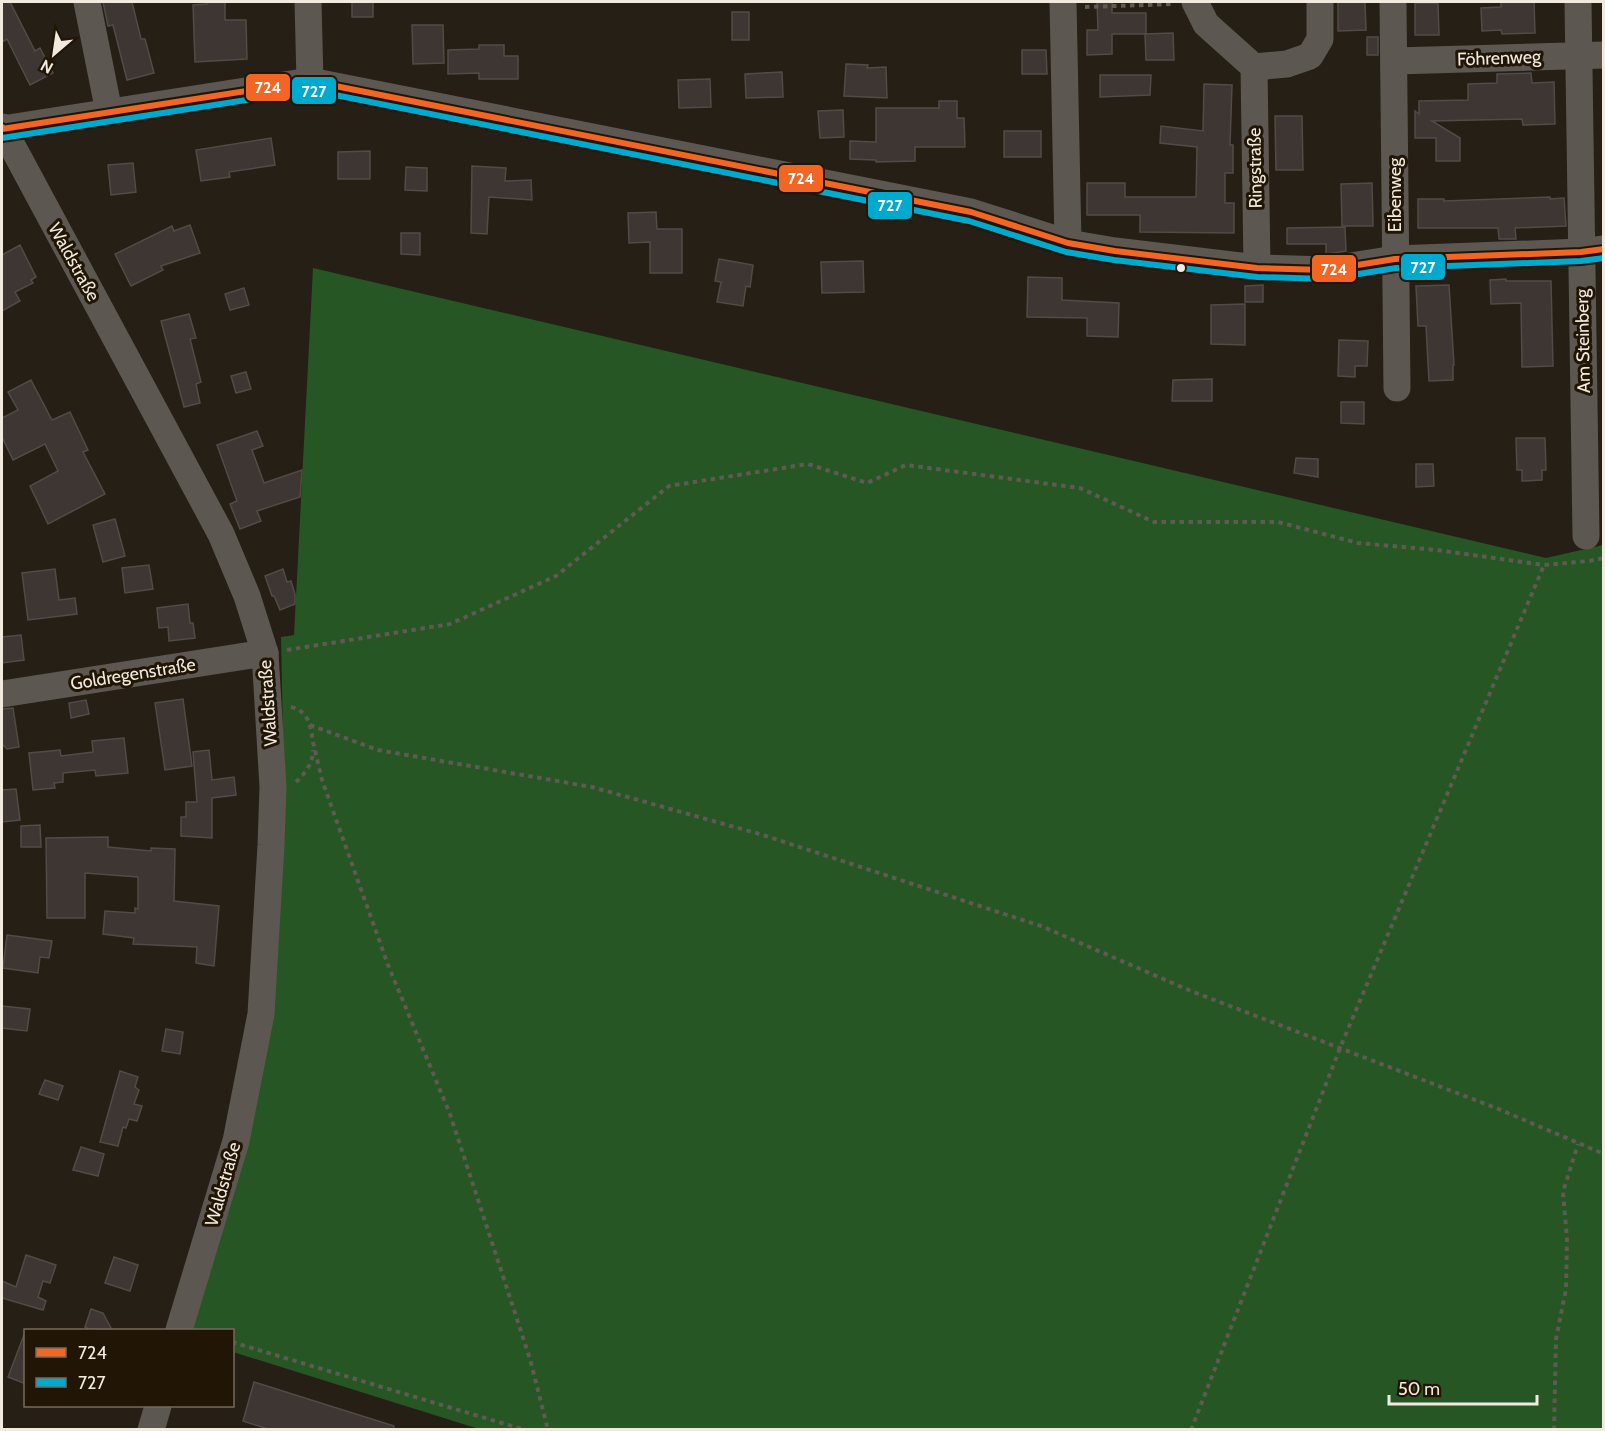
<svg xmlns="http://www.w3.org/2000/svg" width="1605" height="1431" viewBox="0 0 1605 1431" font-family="Cabin,sans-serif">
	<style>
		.forest { fill: #265624 }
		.building { fill: #3d3633; stroke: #514b48; stroke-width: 1.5 }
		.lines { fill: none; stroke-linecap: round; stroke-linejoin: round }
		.path { stroke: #5f5a52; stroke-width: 4; stroke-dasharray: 4.5 4.5; stroke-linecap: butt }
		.minor { stroke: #5c5750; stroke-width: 27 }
		.bus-1-casing { stroke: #211606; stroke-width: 10 }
		.bus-2-casing { stroke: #211606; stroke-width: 10 }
		.bus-1 { stroke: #f26522; stroke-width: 6 }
		.bus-2 { stroke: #00a9ce; stroke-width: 6 }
		.bus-dot { fill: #f2eadf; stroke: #211606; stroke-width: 2 }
		.labels { text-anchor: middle; stroke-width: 6; stroke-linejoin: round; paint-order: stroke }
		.street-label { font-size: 18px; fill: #f2eadf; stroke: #211606 }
		.line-badge { stroke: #211606; stroke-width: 2 }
		.badge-label { font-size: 16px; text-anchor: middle; font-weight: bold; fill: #fff }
	</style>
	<rect width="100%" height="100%" fill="#251f15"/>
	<polygon class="forest" points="313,268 1546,558 1603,545 1603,1429 479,1429 233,1352 232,1330 188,1330 236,1176 284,789 281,637 294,635"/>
	<g class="building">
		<polygon points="2,2 10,2 35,51 40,48 53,73 30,85 7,39 2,42"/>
		<polygon points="103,2 132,2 141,39 145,39 154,73 127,80 113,25 108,26"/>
		<polygon points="207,2 225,2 225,20 246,20 247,59 195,62 193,5 207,4"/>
		<rect x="352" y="2" width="21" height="15"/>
		<polygon points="1097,2 1112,2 1112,13 1146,13 1146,34 1112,34 1112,54 1087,55 1087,30 1098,30"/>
		<polygon points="1338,2 1365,2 1366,30 1338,31"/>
		<polygon points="1501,2 1534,2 1535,33 1502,34 1501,30 1482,31 1481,8 1501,7"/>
		<polygon points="1415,3 1438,3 1439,35 1415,35"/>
		<rect x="732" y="12" width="17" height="28"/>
		<polygon points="412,25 443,25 444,63 413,64"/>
		<polygon points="1173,33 1174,60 1146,60 1145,34"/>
		<rect x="1367" y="37" width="11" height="18"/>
		<polygon points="479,45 504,45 504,56 518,56 518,79 479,79 479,73 448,74 448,50 479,49"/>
		<polygon points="1022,50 1046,50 1047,74 1022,74"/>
		<polygon points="846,64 868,65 867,68 886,67 887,98 844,96"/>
		<polygon points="782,72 783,97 746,98 745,74"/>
		<polygon points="1531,73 1532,83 1554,82 1555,124 1523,125 1522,119 1432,121 1460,138 1460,161 1436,161 1436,138 1415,138 1415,111 1419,114 1419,101 1468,100 1468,84 1497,83 1497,74"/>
		<polygon points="1100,75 1151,75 1150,95 1100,97"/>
		<polygon points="710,79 711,107 679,108 678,80"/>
		<polygon points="1204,84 1232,85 1230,145 1233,145 1233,173 1225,173 1225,203 1234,203 1234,233 1140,232 1140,215 1087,215 1087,183 1125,183 1125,197 1196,197 1197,147 1160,143 1161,126 1203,131"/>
		<polygon points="939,101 957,101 957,118 964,118 965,147 915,147 915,161 876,162 876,160 850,159 850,141 876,142 876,108 939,108"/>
		<polygon points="843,110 844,137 820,138 818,111"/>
		<polygon points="1275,116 1302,116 1303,170 1276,170"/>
		<rect x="1004" y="131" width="37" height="26"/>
		<polygon points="271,138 275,165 229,172 230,177 201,181 196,150"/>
		<polygon points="370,151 370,179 338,179 338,152"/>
		<polygon points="133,163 136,192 111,195 108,165"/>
		<polygon points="472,166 506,168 505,181 531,180 532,200 489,197 487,234 471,233"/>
		<polygon points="406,167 427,168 427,191 405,190"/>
		<polygon points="1372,183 1373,226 1342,226 1341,184"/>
		<polygon points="1550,197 1550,199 1564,198 1566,226 1515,228 1516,239 1499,239 1498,228 1418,228 1418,199 1444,199 1444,201"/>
		<polygon points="656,212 657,229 682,229 682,273 650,273 650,242 629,243 628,213"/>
		<polygon points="190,225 200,253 161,266 163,270 131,286 115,254 172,226 174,231"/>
		<polygon points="1345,227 1346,251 1326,254 1326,244 1287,244 1287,228"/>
		<polygon points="401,233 420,233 420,255 401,254"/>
		<polygon points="20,245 36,277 31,280 33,283 15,292 20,301 2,311 2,255"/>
		<polygon points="719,259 753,265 750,287 746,286 743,306 717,302 721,282 715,281"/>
		<polygon points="863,261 864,292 822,293 821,262"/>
		<polygon points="1028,277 1062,278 1062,300 1119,303 1118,337 1087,336 1087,318 1027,317"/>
		<polygon points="1506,279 1506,281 1551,281 1553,366 1522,367 1521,303 1491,304 1490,280"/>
		<polygon points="1263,285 1263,302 1245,302 1245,286"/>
		<polygon points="1449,285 1454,365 1453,365 1453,380 1429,381 1426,326 1418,326 1416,286"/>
		<polygon points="244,288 249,305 230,310 225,294"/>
		<polygon points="1245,304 1245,345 1211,344 1211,305"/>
		<polygon points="189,314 196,338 190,339 201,382 196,384 200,403 184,407 161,321"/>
		<polygon points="1339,340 1368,341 1367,366 1355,366 1355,377 1338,376"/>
		<polygon points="246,372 251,389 236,393 231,376"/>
		<polygon points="1212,379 1212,401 1172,401 1173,380"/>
		<polygon points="31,380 52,420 70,412 88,450 83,452 105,494 48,524 30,486 58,471 45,444 13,460 2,437 2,418 18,410 8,392"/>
		<polygon points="1341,402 1364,402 1364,424 1341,423"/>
		<polygon points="257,431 263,446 252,450 264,483 302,470 300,497 257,511 261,521 240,529 230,504 237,501 217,445"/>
		<polygon points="1516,438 1545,438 1546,470 1542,470 1542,480 1522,481 1522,470 1517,470"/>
		<polygon points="1296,458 1318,459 1318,477 1294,473"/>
		<polygon points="1416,464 1433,464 1434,486 1416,487"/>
		<polygon points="115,519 125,556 103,562 93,525"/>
		<polygon points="149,565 153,589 125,593 122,568"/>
		<polygon points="55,569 59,600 75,598 77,614 28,620 22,573"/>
		<polygon points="283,569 287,582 291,581 295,594 295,604 280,610 274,596 272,596 265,576"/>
		<polygon points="188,604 190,623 193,623 195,638 169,641 168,627 159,628 157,608"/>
		<polygon points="21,635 24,660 2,663 2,637"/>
		<polygon points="183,699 192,766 165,770 155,703"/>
		<polygon points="86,700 89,714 71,718 69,703"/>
		<polygon points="13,708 19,747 7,749 2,744 2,709"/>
		<polygon points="124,738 128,773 96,776 95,770 63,773 63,782 54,783 55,788 33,790 29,753 60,750 61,756 93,752 92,741"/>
		<polygon points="209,750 212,780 234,777 236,795 212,798 212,838 181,836 181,817 186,817 186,802 197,802 193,752"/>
		<polygon points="16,789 20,820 2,822 2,790"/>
		<polygon points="40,825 41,847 21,847 21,826"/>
		<polygon points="108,837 108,847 151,851 151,848 175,849 174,901 219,906 214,966 196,963 197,947 133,944 134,938 103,934 105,911 135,913 135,908 138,909 138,877 85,873 85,918 47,918 46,838"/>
		<polygon points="7,935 52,941 49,958 40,957 38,973 3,968"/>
		<polygon points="2,1006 30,1009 27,1031 2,1028"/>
		<polygon points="166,1029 183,1032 180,1054 162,1051"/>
		<polygon points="120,1071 138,1077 135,1087 139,1090 134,1104 142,1106 137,1121 129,1119 126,1128 123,1127 118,1146 100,1142"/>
		<polygon points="45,1080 63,1086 58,1100 39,1094"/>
		<polygon points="81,1147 104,1154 98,1176 73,1170"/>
		<polygon points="26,1255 56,1265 50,1283 43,1281 38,1297 46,1301 43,1310 2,1298 2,1281 16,1287"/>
		<polygon points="114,1257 138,1265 130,1291 105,1283"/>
		<polygon points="91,1309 103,1313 112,1330 91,1330 85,1327"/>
		<polygon points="24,1335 26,1336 26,1384 8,1377"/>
		<polygon points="254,1382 394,1426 393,1430 271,1430 243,1421"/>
	</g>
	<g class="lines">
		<g class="path">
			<polyline points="1085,7 1174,4"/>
			<polyline points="287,650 450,624 556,576 669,486 808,464 867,483 906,465 1080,488 1154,522 1278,522 1358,543 1437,550 1544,565 1589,561 1604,558"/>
			<path d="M291,707C309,711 311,727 313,743"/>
			<polyline points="310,725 378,750 592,787 763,835 1041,926 1191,991 1496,1108 1604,1154"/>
			<polyline points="313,742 322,780 388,965 450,1114 530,1359 548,1430"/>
			<path d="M296,782C305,773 313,764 313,750"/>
			<polyline points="232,1342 525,1430"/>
			<polyline points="1191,1430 1340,1048 1544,565"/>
			<polyline points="1554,1430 1556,1339 1566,1289 1567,1240 1563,1192 1578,1144"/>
		</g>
		<g class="minor">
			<polyline points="87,2 109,112"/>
			<polyline points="308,2 310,81"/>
			<polyline points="1063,2 1068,243"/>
			<polyline points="1195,2 1206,24 1254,67 1257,268"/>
			<polyline points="1393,2 1397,388"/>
			<polyline points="1578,2 1586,536"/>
			<polyline points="1395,61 1604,55"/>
			<polyline points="1254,67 1287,64 1310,56 1320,39 1320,2"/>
			<polyline points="2,127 221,534 247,596 265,653 273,787 271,845 261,1014 236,1141 179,1330"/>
			<polyline points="2,129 310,81 971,212 1068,243 1115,251 1257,268 1326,270 1395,259 1581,252 1604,249"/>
			<polyline points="2,694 265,653"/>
			<polyline points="151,1430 158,1406"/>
		</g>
		<defs>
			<polyline id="bus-1" points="2,127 2,129 310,81 971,212 1068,243 1115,251 1257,268 1326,270 1395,259 1581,252 1604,249"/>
			<polyline id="bus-2" points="2,138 310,90 969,221 1066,252 1114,260 1257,277 1327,279 1396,268 1581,261 1604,258"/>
		</defs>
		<use href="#bus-1" class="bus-1-casing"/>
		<use href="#bus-2" class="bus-2-casing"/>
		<use href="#bus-1" class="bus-1"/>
		<use href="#bus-2" class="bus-2"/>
	</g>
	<circle class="bus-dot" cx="1181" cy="268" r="5"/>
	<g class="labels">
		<g class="street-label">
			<text transform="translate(1499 58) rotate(-2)" y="6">Föhrenweg</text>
			<text transform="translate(1255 168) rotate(-91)" y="6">Ringstraße</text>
			<text transform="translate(1395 195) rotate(-90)" y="6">Eibenweg</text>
			<text transform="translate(74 262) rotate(61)" y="6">Waldstraße</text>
			<text transform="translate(1583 341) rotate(-91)" y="6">Am Steinberg</text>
			<text transform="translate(133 674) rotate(-9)" y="6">Goldregenstraße</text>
			<text transform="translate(268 703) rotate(-94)" y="6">Waldstraße</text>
			<text transform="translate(223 1184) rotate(-74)" y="6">Waldstraße</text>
		</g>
	</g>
	<g class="line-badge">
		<rect x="245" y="73" width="46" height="29" rx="6" fill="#f26522"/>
		<rect x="291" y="76" width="46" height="29" rx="6" fill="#00a9ce"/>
		<rect x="778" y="164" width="46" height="29" rx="6" fill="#f26522"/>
		<rect x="867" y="191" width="46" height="29" rx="6" fill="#00a9ce"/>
		<rect x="1400" y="253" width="46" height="28" rx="6" fill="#00a9ce"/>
		<rect x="1311" y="254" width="46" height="29" rx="6" fill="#f26522"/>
	</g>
	<g class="badge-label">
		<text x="268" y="93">724</text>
		<text x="314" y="97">727</text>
		<text x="801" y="184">724</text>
		<text x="890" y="211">727</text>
		<text x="1423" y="273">727</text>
		<text x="1334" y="275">724</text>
	</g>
	<rect width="1605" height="1431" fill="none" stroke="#f2eadf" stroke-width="6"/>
	<rect x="24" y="1329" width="210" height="78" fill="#211606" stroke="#756b5d" stroke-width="1.5"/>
	<rect x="36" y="1348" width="30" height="9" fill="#f26522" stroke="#756b5d" stroke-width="1.5"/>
	<text x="78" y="1359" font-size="18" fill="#f2eadf">724</text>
	<rect x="36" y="1378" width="30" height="9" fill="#00a9ce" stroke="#756b5d" stroke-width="1.5"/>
	<text x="78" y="1389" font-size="18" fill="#f2eadf">727</text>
	<g transform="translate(54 54) rotate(209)" stroke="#211606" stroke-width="4.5" paint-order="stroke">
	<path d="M0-4.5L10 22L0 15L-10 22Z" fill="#f2eadf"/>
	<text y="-9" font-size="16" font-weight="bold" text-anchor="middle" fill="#f2eadf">N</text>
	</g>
	<path d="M1389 1395v9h148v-9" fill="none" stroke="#f2eadf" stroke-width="3"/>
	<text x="1398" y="1395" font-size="18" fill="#f2eadf" stroke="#211606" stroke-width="4.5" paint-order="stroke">50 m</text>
</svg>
